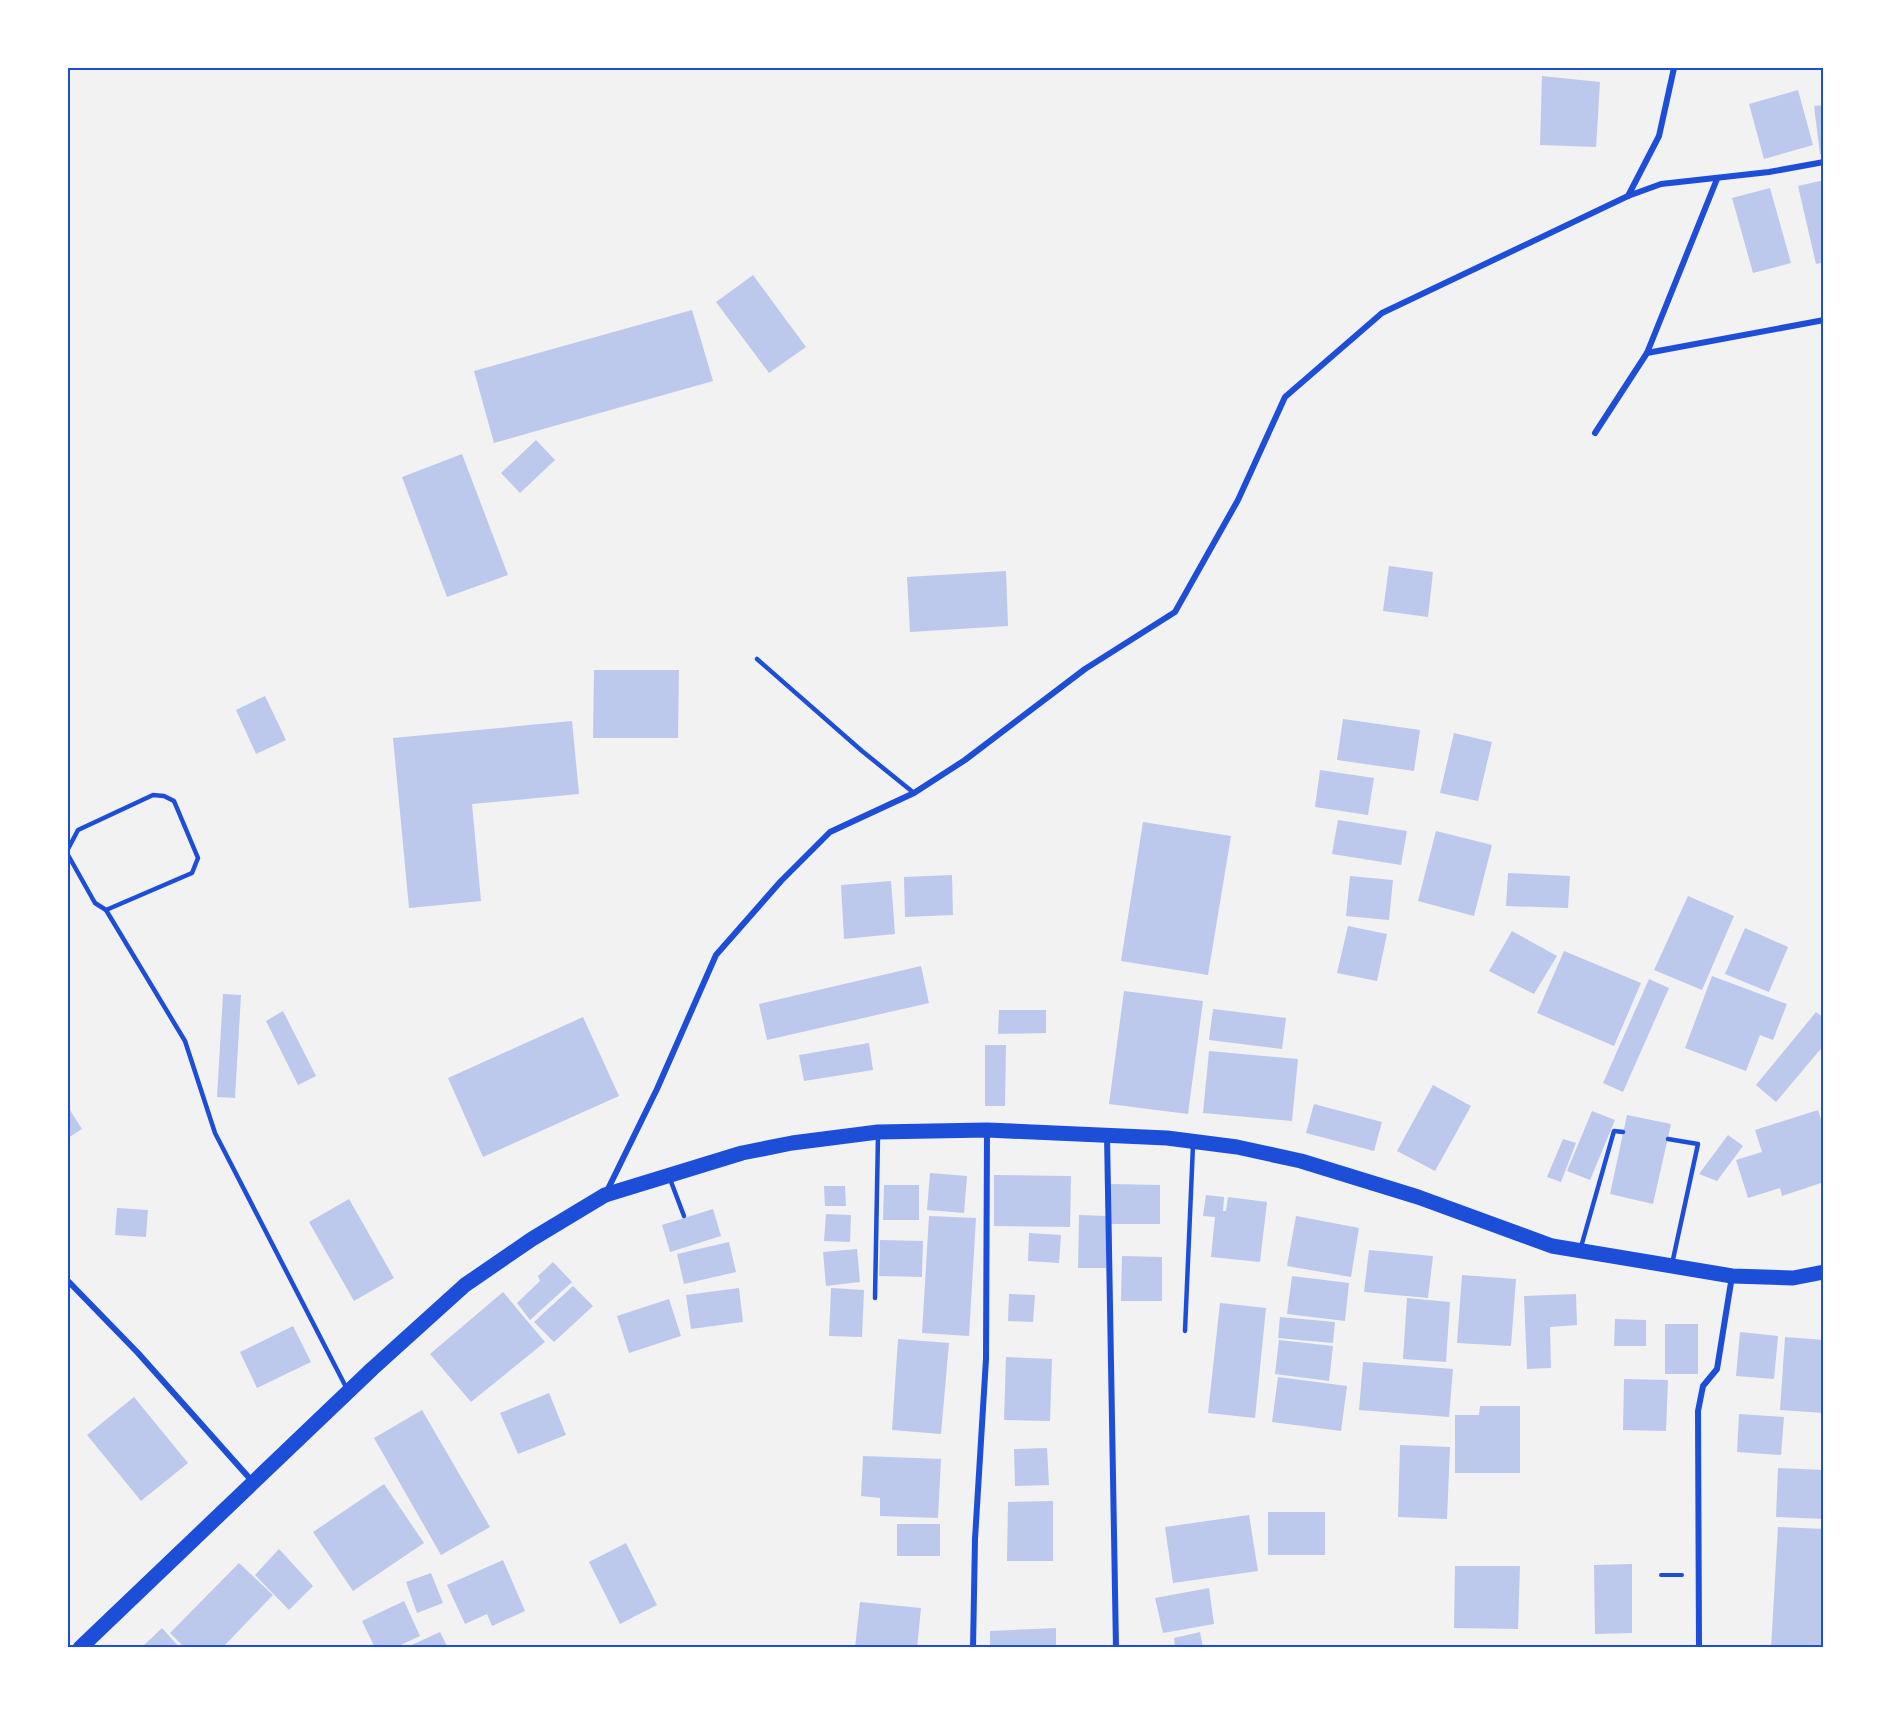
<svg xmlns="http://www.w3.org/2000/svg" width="1891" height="1715" viewBox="0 0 1891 1715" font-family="'Public Sans',sans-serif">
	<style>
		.building { fill: #bdc9ec }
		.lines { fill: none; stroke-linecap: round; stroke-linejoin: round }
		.path { stroke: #1d4ed8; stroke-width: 4 }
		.service { stroke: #1d4ed8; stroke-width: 4.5 }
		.minor { stroke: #1d4ed8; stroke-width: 6 }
		.primary { stroke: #1d4ed8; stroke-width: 15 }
		.neatline { fill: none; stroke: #1d4ed8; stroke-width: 2 }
	</style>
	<rect width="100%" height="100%" fill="#f2f2f2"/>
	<g class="building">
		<polygon points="1542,76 1600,82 1596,147 1540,145"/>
		<polygon points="1798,90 1813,145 1764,159 1749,104"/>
		<polygon points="1824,105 1824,154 1820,154 1814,106"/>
		<polygon points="1824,180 1824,262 1816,264 1798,186"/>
		<polygon points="1770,188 1791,263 1753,273 1732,198"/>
		<polygon points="753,275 806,347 769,373 716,302"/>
		<polygon points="692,310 713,381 494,443 474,371"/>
		<polygon points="536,440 555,460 520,493 501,473"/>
		<polygon points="462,454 508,575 447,597 402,477"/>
		<polygon points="1389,566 1433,572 1428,617 1383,611"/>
		<polygon points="1006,571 1008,626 910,632 907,577"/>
		<polygon points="594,670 679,670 678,738 593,738"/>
		<polygon points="265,696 286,740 256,754 236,710"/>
		<polygon points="1343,719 1420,730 1414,771 1337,760"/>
		<polygon points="572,721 579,794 472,804 481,901 409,908 393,738"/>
		<polygon points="1454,733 1492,742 1478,801 1440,793"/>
		<polygon points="1320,770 1374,778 1368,815 1315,807"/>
		<polygon points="1338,820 1407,831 1401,865 1332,854"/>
		<polygon points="1143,822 1231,836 1208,975 1121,961"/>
		<polygon points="1436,831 1492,845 1474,916 1418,901"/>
		<polygon points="1508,873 1570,876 1568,908 1506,906"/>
		<polygon points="952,875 953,915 905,917 904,877"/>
		<polygon points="1350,876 1393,880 1389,920 1346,916"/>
		<polygon points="891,881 895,934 844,939 841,885"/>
		<polygon points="1688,896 1734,916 1702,990 1654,970"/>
		<polygon points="1348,926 1387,934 1377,981 1337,973"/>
		<polygon points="1745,928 1788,947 1769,992 1725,974"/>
		<polygon points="1512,931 1557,956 1534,994 1489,971"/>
		<polygon points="1564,951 1641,983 1614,1046 1537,1013"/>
		<polygon points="921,966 929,1003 767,1040 759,1004"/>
		<polygon points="1712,976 1787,1004 1773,1040 1760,1035 1746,1071 1685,1048"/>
		<polygon points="1649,979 1669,988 1623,1092 1603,1083"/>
		<polygon points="1124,991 1203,1001 1188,1114 1109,1104"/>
		<polygon points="223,994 241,995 235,1098 217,1097"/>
		<polygon points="1213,1009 1286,1018 1282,1049 1209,1040"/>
		<polygon points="999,1010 1046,1010 1046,1033 998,1034"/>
		<polygon points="283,1011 316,1076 298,1085 266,1021"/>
		<polygon points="1816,1012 1824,1018 1824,1045 1776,1102 1756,1085"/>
		<polygon points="583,1017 619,1096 483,1157 448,1078"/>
		<polygon points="869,1043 873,1070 804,1081 799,1055"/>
		<polygon points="985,1045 1006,1045 1005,1106 985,1106"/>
		<polygon points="1209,1051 1298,1059 1292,1121 1203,1113"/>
		<polygon points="1433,1085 1471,1106 1435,1171 1397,1151"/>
		<polygon points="1314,1104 1382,1122 1374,1151 1306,1133"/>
		<polygon points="68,1107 82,1129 68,1138"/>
		<polygon points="1818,1110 1824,1129 1824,1182 1782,1196 1780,1188 1748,1198 1736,1160 1762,1152 1755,1130"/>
		<polygon points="1592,1111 1615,1120 1590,1180 1567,1171"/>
		<polygon points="1627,1115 1671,1124 1653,1204 1610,1194"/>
		<polygon points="1728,1135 1743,1146 1717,1181 1699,1174"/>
		<polygon points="1563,1139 1576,1143 1561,1182 1547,1177"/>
		<polygon points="930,1173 967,1176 964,1213 927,1210"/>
		<polygon points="994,1175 1071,1176 1070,1227 994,1226"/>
		<polygon points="1111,1184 1160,1185 1160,1224 1111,1224"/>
		<polygon points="884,1185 919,1185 919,1220 883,1220"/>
		<polygon points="824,1186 845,1186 846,1206 825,1206"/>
		<polygon points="1206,1195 1224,1197 1223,1211 1226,1211 1228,1197 1267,1202 1260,1262 1211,1257 1215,1217 1203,1216"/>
		<polygon points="349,1199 394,1278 354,1301 309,1222"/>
		<polygon points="117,1208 148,1210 146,1237 115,1235"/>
		<polygon points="713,1209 721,1236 670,1252 662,1225"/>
		<polygon points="826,1214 851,1215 850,1242 824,1241"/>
		<polygon points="1079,1215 1107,1216 1106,1268 1078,1268"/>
		<polygon points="929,1216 976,1218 969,1336 922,1333"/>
		<polygon points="1296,1216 1359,1228 1351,1277 1287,1266"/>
		<polygon points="1029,1233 1061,1235 1059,1263 1028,1261"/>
		<polygon points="880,1240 923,1241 922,1277 879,1276"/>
		<polygon points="729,1242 736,1272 684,1284 677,1254"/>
		<polygon points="857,1249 860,1282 826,1286 823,1252"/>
		<polygon points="1369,1250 1433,1256 1428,1298 1364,1292"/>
		<polygon points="1122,1256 1162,1257 1162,1301 1121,1301"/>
		<polygon points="553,1262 572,1282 530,1320 517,1303 540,1281 538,1276"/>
		<polygon points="1462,1275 1516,1279 1511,1346 1457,1343"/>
		<polygon points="1292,1276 1349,1283 1345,1321 1287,1314"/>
		<polygon points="573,1286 593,1306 554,1342 534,1322"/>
		<polygon points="739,1288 743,1322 691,1329 686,1295"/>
		<polygon points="831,1288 864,1290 862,1337 829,1336"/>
		<polygon points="503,1292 545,1342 471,1402 430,1354"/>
		<polygon points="1009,1294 1035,1295 1033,1322 1008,1321"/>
		<polygon points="1576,1294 1577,1325 1550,1327 1551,1368 1527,1369 1524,1296"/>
		<polygon points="1407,1298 1450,1302 1446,1362 1403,1359"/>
		<polygon points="669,1299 681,1336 629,1353 617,1316"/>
		<polygon points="1220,1303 1266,1308 1255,1418 1208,1413"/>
		<polygon points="1280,1317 1335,1322 1333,1343 1278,1338"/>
		<polygon points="1615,1319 1646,1320 1646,1346 1614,1346"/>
		<rect x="1665" y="1324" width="33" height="50"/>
		<polygon points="293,1326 311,1362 257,1388 240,1352"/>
		<polygon points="1740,1332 1778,1336 1774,1379 1736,1376"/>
		<polygon points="1785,1337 1824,1340 1824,1413 1780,1410"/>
		<polygon points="898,1339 949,1343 941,1434 892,1430"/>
		<polygon points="1279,1340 1333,1346 1329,1381 1275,1374"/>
		<polygon points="1006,1357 1052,1359 1050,1421 1004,1420"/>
		<polygon points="1363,1362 1453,1369 1449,1417 1359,1410"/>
		<polygon points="1278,1377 1347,1386 1341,1431 1272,1422"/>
		<polygon points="1624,1379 1668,1380 1666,1431 1623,1430"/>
		<polygon points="549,1393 566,1435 518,1454 500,1413"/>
		<polygon points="134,1397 188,1463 141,1501 87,1435"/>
		<polygon points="1480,1406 1520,1406 1520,1473 1455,1473 1455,1415 1479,1415"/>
		<polygon points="422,1410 490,1527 441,1555 374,1438"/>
		<polygon points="1739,1414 1784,1417 1781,1455 1737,1452"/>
		<polygon points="1400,1445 1450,1447 1447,1519 1398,1517"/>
		<polygon points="1047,1448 1049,1485 1015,1486 1014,1449"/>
		<polygon points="863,1456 941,1459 938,1518 880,1516 880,1498 861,1496"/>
		<polygon points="1778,1468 1824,1470 1824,1519 1776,1517"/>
		<polygon points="384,1484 424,1543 353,1591 313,1532"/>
		<polygon points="1053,1501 1053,1561 1007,1561 1008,1502"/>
		<rect x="1268" y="1512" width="57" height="43"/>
		<polygon points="1249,1515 1258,1571 1173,1583 1165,1527"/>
		<rect x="897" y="1524" width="43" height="32"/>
		<polygon points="1778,1527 1824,1529 1824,1648 1771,1648"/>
		<polygon points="626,1543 657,1605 620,1624 589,1562"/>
		<polygon points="279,1549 313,1586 289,1610 255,1575"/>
		<polygon points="503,1560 525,1611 492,1626 487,1614 465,1624 447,1585"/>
		<polygon points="239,1563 273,1595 222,1648 185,1648 170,1633"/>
		<polygon points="1632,1564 1632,1633 1595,1634 1594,1565"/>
		<polygon points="1455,1566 1520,1566 1518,1629 1454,1628"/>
		<polygon points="431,1573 443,1603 417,1613 406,1582"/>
		<polygon points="1209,1588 1214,1624 1163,1633 1155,1598"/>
		<polygon points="404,1601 420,1636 394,1648 375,1648 362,1621"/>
		<polygon points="860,1602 921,1608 917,1648 855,1648"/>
		<polygon points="162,1628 180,1648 141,1648"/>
		<polygon points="1056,1628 1056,1648 990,1648 990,1631"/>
		<polygon points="440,1632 448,1648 405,1648"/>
		<polygon points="1200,1632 1203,1648 1175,1648 1174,1638"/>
	</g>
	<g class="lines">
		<polyline class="path" points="1661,1575 1682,1575"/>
		<g class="service">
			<polyline points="757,659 862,751 914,793"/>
			<polyline points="68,849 78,830 153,795 164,796 174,801 198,858 192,873 106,910 95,903 68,855"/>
			<polyline points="106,910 185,1041 215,1133 347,1389"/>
			<polyline points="1668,1139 1698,1144 1672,1264"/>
			<polyline points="670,1179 684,1216"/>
			<polyline points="1581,1247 1614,1131 1623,1132"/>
			<polyline points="875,1298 878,1136"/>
			<polyline points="1185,1331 1193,1145"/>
		</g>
		<g class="minor">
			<polyline points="1628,196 1659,136 1674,68"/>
			<polyline points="1647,353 1824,320"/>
			<polyline points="1595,433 1647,353 1717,179"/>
			<polyline points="1107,1135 1116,1648"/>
			<polyline points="606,1193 657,1089 716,955 781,881 830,832 914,793 965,760 1085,669 1175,612 1238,500 1285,397 1382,313 1628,196 1661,184 1769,172 1824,162"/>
			<polyline points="68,1281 138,1353 252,1481"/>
			<polyline points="973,1648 975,1539 986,1359 987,1131"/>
			<polyline points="1699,1648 1698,1411 1703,1386 1717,1369 1732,1276"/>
		</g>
		<polyline class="primary" points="80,1648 372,1369 465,1285 532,1239 605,1195 742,1153 792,1143 878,1132 987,1130 1167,1138 1237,1147 1301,1161 1418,1197 1552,1246 1732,1276 1793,1278 1824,1272"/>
	</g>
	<rect width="1891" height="1715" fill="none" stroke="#ffffff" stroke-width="138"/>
	<rect x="69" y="69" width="1753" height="1577" class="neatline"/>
</svg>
